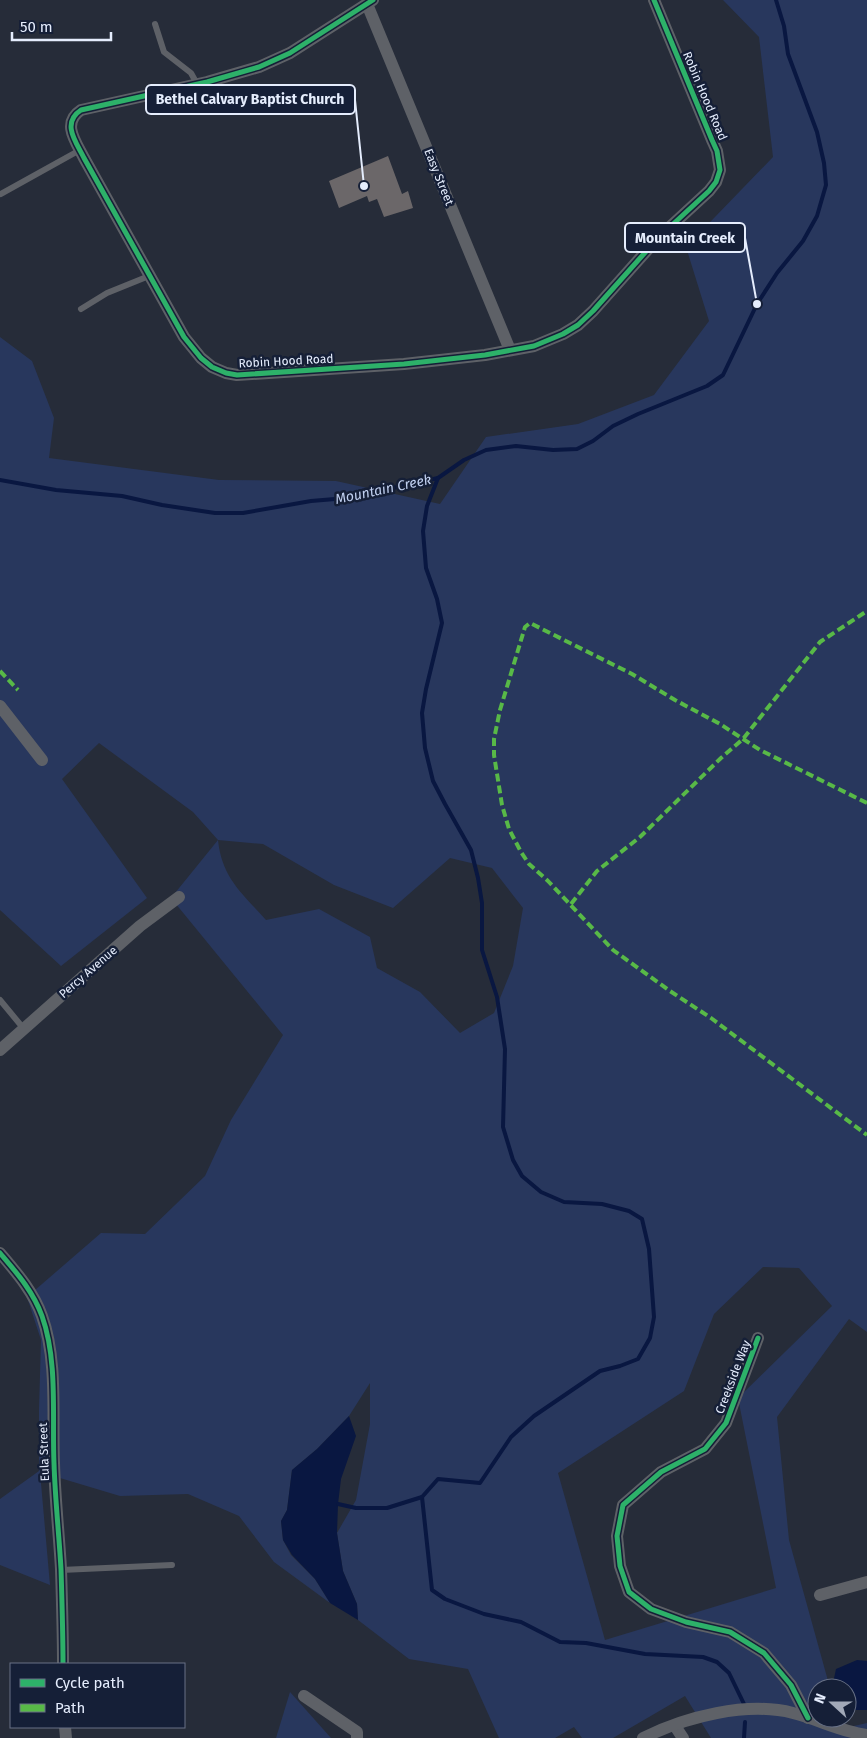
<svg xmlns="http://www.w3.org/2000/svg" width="867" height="1738" viewBox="0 0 867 1738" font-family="'Fira Sans',sans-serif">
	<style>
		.green { fill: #28375d; fill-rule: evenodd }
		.water { fill: #091741 }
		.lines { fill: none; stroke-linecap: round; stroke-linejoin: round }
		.stream { stroke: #091741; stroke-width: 4 }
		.building { fill: #6b6769 }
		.lane { stroke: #5e6167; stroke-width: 6 }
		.street { stroke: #5e6167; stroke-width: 12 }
		.quiet { stroke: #58b947; stroke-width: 4; stroke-dasharray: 8 4; stroke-linecap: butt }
		.cycleway-casing { stroke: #151f37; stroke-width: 8 }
		.cycleway { stroke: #2db169; stroke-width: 5 }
		.labels { text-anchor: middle; stroke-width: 5; stroke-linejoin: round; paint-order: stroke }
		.street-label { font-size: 12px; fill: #e5edfd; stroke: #151f37 }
		.water-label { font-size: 14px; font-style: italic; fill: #c1d0f0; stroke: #151f37 }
		.leader { fill: none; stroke: #e5edfd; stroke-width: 2 }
		.callout-dot { fill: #e5edfd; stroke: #151f37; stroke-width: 2 }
		.callout { fill: #151f37; stroke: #e5edfd; stroke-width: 2 }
		.callout-label { font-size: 14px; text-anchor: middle; font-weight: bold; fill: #e5edfd }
	</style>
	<rect width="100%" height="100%" fill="#262c39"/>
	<g class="green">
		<path d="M723,0H867V1332L849,1319L777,1417L789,1540L830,1688H817V1718H838L841,1729L867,1723V1738H711L685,1696L613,1738H582L574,1727L555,1738H499L468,1669L409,1659L358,1620L357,1604L343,1571L337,1533L356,1500L370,1424V1383L349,1416L317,1449L292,1470L287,1510L281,1521L283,1540L291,1555L315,1579L330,1603L274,1562L239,1516L188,1494L120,1496L40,1472L50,1585L0,1565V1499L39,1471V1410L41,1340L27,1297L101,1233L145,1234L205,1176L231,1120L283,1035L171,898L218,840L193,812L99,743L62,779L147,898L61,966L0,910V337L32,361L54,418L49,458L219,480L336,481L440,504L486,437L578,424L654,395L709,321L686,247L773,157L759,37ZM218,840L263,844L334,885L393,908L450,858L492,868L523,908L513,966L494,1013L460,1033L420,992L377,968L370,937L319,909L266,920C242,893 222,878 218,840ZM763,1267L799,1268L832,1306L738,1398L776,1588L605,1640L558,1473L684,1391L714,1314Z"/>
		<polygon points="290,1692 331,1738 276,1738"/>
	</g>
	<g class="water">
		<polygon points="349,1416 356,1436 341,1479 338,1504 337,1533 343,1571 357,1604 358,1620 330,1603 315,1579 292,1555 283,1540 281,1521 287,1510 292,1470 317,1449"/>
		<polygon points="857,1660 867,1661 867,1710 856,1710 847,1705 847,1688 836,1688 833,1683 836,1669"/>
	</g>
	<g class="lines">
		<g class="stream">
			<polyline points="0,480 56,490 122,496 162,505 215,513 243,513 311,501 347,498 438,478 464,460 486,450 516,446 553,450 577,449 593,441 613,426 638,414 707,386 723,375 757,304 777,273 803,241 817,216 826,185 824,163 817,132 788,54 784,26 776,0"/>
			<polyline points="422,1497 432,1590 445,1599 484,1614 521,1622 560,1642 586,1643 645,1654 703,1657 717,1662 729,1673 744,1704"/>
			<polyline points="338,1504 356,1508 387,1508 422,1497 438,1479 480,1483 511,1437 534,1416 600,1371 620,1366 638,1359 650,1338 654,1317 649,1249 642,1219 629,1211 602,1204 564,1202 541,1192 522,1176 513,1160 503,1127 505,1049 497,997 482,950 482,903 478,878 471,850 445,804 433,781 425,748 422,713 426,689 442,623 437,599 426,568 423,531 427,506 438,478"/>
			<polyline points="744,1738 745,1722"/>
		</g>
	</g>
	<polygon class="building" points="388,156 402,194 408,191 413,208 384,217 377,199 369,202 367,196 339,208 329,181"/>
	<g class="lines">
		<g class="lane">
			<polyline points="155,24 164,52 191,73 197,84"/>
			<polyline points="1,194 80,150"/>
			<polyline points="81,309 107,293 149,276"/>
			<polyline points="0,1000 24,1029"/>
			<polyline points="61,1570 172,1565"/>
		</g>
		<g class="street">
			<path d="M373,0L290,53L259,67L207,82L81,110C61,123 76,142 84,158L184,337L201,358L212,367L226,373L237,375L404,364L485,355L534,346L563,334L578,325L593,311L658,238L709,191L716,182L720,170L717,151L712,140L654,0"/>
			<polyline points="367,4 510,350"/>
			<polyline points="0,706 42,760"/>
			<polyline points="0,1050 140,926 179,897"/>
			<path d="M0,1253C16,1272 33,1291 42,1316C58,1361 52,1416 54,1463C55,1498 59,1534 61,1569C62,1601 63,1633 63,1664"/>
			<polyline points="758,1338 726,1423 705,1449 661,1472 623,1505 617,1536 620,1566 629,1592 651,1609 686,1622 730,1632 764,1653 791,1685 808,1718"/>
			<polyline points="820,1595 867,1582"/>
			<polyline points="304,1696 357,1732 357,1738"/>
			<polyline points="675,1726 683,1738"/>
			<polyline points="65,1727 66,1738"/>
			<path d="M643,1738C685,1717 747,1701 793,1713C818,1719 841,1732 867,1735"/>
		</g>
		<g class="quiet">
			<polyline points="0,671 18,690"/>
			<polyline points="867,803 760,750 720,724 675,700 632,674 530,623 525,627 500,710 494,739 494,755 502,805 509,829 521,852 529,864 548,881 613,950 670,991 711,1018 867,1135"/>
			<polyline points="571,904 597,871 640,837 721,758 743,739 820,642 867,611"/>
		</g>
		<defs>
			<g id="cycleway">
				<path d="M373,0L290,53L259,67L207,82L81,110C61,123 76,142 84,158L184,337L201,358L212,367L226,373L237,375L404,364L485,355L534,346L563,334L578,325L593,311L658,238L709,191L716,182L720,170L717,151L712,140L654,0"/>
				<path d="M0,1253C16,1272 33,1291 42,1316C58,1361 52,1416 54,1463C55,1498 59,1534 61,1569C62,1601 63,1633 63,1664"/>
				<polyline points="758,1338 726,1423 705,1449 661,1472 623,1505 617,1536 620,1566 629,1592 651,1609 686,1622 730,1632 764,1653 791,1685 808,1718"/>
			</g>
		</defs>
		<use href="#cycleway" class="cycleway-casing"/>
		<use href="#cycleway" class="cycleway"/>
	</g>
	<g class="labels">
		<g class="street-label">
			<text transform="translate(705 96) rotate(67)" y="4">Robin Hood Road</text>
			<text transform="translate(439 177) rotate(68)" y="4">Easy Street</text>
			<text transform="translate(286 361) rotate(-3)" y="4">Robin Hood Road</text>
			<text transform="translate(88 972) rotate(-41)" y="4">Percy Avenue</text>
			<text transform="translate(733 1377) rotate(-69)" y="4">Creekside Way</text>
			<text transform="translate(44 1452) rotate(-92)" y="4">Eula Street</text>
		</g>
		<g class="water-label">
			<text transform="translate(383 489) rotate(-12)" y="5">Mountain Creek</text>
		</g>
	</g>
	<path class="leader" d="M364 186L355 100M757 304L745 238"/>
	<g class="callout-dot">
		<circle cx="364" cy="186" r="5"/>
		<circle cx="757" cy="304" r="5"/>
	</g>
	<g class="callout">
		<rect x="146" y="85" width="209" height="29" rx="5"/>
		<rect x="625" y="223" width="120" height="29" rx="5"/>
	</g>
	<g class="callout-label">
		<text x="250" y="104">Bethel Calvary Baptist Church</text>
		<text x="685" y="243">Mountain Creek</text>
	</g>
	<rect x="10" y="1663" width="175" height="65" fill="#151f37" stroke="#687186"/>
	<rect x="20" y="1679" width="25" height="8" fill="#2db169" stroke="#687186"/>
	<text x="55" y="1688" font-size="15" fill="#e5edfd">Cycle path</text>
	<rect x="20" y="1704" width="25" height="8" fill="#58b947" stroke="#687186"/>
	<text x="55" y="1713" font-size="15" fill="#e5edfd">Path</text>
	<g transform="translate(832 1703) rotate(291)"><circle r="24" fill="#151f37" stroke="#687186"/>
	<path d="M0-4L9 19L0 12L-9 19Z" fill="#a2a9b8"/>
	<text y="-8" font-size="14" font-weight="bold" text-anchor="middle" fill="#e5edfd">N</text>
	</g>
	<path d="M12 32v8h99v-8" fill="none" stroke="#e5edfd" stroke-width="2.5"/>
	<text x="20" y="32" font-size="15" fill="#e5edfd" stroke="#151f37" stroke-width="4" paint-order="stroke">50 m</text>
</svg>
